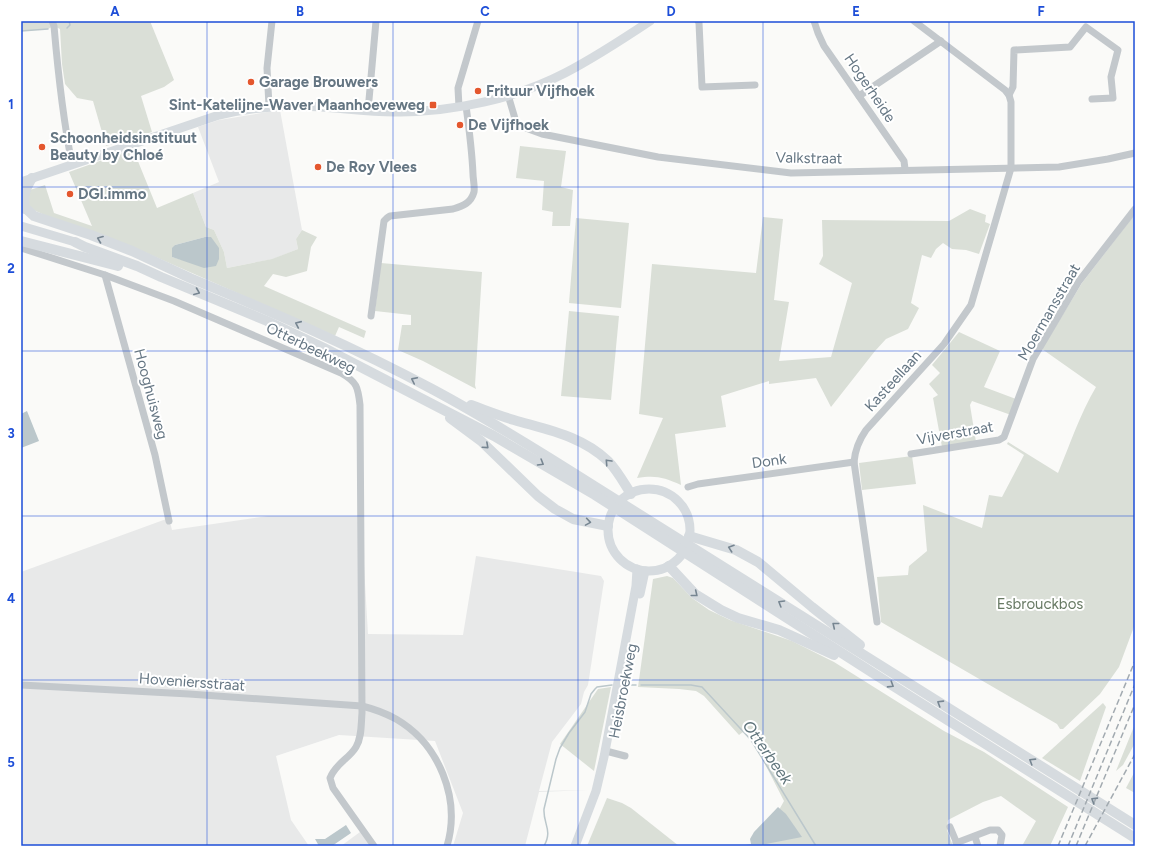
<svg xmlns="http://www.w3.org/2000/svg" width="1156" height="867" viewBox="0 0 1156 867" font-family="Figtree,sans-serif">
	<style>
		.built { fill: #e8e9e9 }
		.green { fill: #dadfd7; fill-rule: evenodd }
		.water { fill: #bbc7cb }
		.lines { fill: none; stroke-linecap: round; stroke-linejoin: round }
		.stream { stroke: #bbc7cb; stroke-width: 1.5 }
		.minor { stroke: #c3c8cc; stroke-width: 7 }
		.major { stroke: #d6dbdf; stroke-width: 9 }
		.highway { stroke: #d6dbdf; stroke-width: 10 }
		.rail { stroke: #a2aab0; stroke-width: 1.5; stroke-dasharray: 6 3; stroke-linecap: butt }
		.oneway { stroke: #768591 }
		.grid { fill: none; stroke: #1d4ed8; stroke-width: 1; stroke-opacity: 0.55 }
		.poi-dot { fill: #e4572e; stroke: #fff; stroke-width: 1.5 }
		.labels { text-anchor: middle; stroke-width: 4; stroke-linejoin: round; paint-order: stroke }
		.poi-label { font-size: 15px; font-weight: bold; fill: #657683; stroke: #fff; text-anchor: start }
		.street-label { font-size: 15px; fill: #657683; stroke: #fff }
		.park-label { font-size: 15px; fill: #687a64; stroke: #fff }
		.water-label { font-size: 16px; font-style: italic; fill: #60757c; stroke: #fff }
		.neatline { fill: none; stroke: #1d4ed8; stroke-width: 1.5 }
		.grid-label { font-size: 13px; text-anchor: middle; font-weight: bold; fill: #1d4ed8 }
	</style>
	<rect width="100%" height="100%" fill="#fafaf8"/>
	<g class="built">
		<polygon points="280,110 302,230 296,239 298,249 273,259 227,268 224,252 214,230 206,227 193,193 219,182 198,127 219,120"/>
		<polygon points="268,516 361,516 368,634 463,635 476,556 601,576 604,581 588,685 584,692 581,704 552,742 539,791 589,790 539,792 525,846 453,846 463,813 435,741 339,735 276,756 291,820 309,846 21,846 21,572 169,518 172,530"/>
		<polygon points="360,832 370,846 341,846"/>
	</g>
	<g class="green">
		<polygon points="21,21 150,21 174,80 164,87 141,96 152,132 106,146 93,101 77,98 65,84 62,64 60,29 54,26 48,29 21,31"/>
		<polygon points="520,146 566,151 561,187 573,190 570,226 552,226 553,212 542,210 544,181 516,178"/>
		<path d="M133,149L157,208L193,193L206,227L214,230L224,252L227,268L272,259L298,249L296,239L302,230L317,237L311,247L307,271L286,277L273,274L264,286L366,331L364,338L339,327L335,336L133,247L49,217L29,208L28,195L30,190L45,185L54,213L92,226L69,172ZM205,237L182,260L172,257L175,245Z"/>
		<path d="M970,209L986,215L985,222L990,224L979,254L966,250L952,249L943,243L936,249L931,258L922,255L911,303L919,308L908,329L886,339L875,351L831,407L816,378L769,384V381L721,396L726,427L675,434L681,485C664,477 655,475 637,478L663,418L639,414L652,264L756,273L763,217L783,219L774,300L789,302L779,361L831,357L852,283L819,264L823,256L822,220L949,221Z"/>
		<path d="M1135,214V624L1119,667L1100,694L1063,729H1060L1057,724L881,622L877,577L908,575L909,566L927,551L923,505L982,528L989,495L1002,497L1024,455L1007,444L1008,442L1058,473C1070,444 1080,414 1096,387L1042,349L1082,283Z"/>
		<polygon points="576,218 629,223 621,308 569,303"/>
		<polygon points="381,263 482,272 475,385 476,389 423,361 398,350 402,325 411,325 411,315 375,311"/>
		<polygon points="569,311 619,316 611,400 561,396"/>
		<polygon points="959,332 1000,351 984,387 1016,399 1011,415 972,401 970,405 976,442 942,447 933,398 938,395 929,384 940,373 932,365"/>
		<polygon points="912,456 916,484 862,490 859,463"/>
		<polygon points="667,576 673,578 692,598 709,610 730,620 792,641 834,662 944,731 984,752 1068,807 1050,846 1022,846 1036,821 1001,796 983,802 948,820 947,830 953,846 741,846 793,835 779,810 784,801 747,729 739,735 704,696 696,691 679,689 638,687 653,579"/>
		<polygon points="611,687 594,771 560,744 598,689"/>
		<polygon points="1103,703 1106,707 1080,781 1042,758"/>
		<polygon points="1135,724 1135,743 1123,765 1116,771"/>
		<polygon points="1135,771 1135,793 1126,788"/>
		<polygon points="607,798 622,803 631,808 679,846 587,846"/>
	</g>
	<g class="water">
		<polygon points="205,237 211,237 219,248 219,259 216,266 204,268 172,257 172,248 175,245"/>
		<polygon points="27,411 39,441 21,448 21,414"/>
		<polygon points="778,807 786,814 802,837 766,844 751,844 750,839 754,832"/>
		<polygon points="346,825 351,833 332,846 319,846 315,839 325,839"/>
	</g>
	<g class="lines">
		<g class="stream">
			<polyline points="67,28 70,25 69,21"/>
			<polyline points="21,31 48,29"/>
			<polyline points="630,685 636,685"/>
			<polyline points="641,685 691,685 702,687 751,740 816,846"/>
			<path d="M544,846C553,830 543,824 544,809L556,759L560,748L569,733L585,712L591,694L595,689L597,687L612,685"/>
		</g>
		<g class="minor">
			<path d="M52,21L54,26C58,73 63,119 72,164"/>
			<polyline points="698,21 699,23 702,87 755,85"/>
			<polyline points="814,21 818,33 824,46 904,161 905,169"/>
			<polyline points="508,95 516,122 523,127 542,134 658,157 791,173 1059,167 1108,159 1135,153"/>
			<polyline points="1009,95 1013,87 1014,50 1070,47 1086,27 1118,50 1111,77 1113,98 1092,99"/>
			<polyline points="859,96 941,41"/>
			<polyline points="269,106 267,68 272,21"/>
			<polyline points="459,107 458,88 478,21"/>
			<polyline points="368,111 376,21"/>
			<path d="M21,248L105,275L174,301L341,373C357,382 358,387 360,405L362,713C361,724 362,737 356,747C349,759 336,763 330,778L333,788L374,846"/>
			<polyline points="105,275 155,455 169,521"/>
			<path d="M371,316L384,221L387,218L390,216L453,209C463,206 471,203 474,192C475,187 473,179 473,174C472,151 469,128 466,106"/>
			<polyline points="911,454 999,440 1004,437 1033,359 1079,281 1135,209"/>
			<polyline points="688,487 698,484 854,462"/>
			<path d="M877,622L854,462C855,450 859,440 866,430L944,344L971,305L1011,168V102L1009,95L1005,90L914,21"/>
			<path d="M21,685L189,694L362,706C374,709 385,713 396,719C439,744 461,798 447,846"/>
			<polyline points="606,751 625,756"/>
			<polyline points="950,827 958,846"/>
			<polyline points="975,837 978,846"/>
			<polyline points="956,843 990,830 998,830 1002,835 1000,846"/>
		</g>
		<g class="major">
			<path d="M21,182L219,115C245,109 271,106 297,106C332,106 366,113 400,112C456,111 515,99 565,73C594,58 623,39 650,21"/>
			<polyline points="21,226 75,242"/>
			<circle cx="649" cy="530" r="41"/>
			<polyline points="640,594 645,571"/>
			<polyline points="575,846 596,791 604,757 636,586 637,569"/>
		</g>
		<g class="highway">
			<path d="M21,204L34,216L91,235L132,251L190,278C272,312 354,347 432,389C490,420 544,454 599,489L1135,825"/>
			<path d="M25,209C23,196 25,189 32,178"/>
			<polyline points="21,241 118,266"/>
			<polyline points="75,242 85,247 137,266 161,277 267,321 324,348 494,436 595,495 887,682 1135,838"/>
			<path d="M471,405C485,410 500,416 514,420C548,430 582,436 608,461C617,470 624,483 631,494"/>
			<polyline points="450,418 481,441 538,496 555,509 573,519 608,526"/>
			<polyline points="689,536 736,550 758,562 812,607 860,645"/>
			<polyline points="669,566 695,594 721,610 738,618 779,630 834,655"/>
		</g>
		<g class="rail">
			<polyline points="1058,846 1135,661"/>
			<polyline points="1068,846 1135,684"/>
			<polyline points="1076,846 1135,704"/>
			<polyline points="1085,846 1135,754"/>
		</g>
	</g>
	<defs><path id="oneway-chevron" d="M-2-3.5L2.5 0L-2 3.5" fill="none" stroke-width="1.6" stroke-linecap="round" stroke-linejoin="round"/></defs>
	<g class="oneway">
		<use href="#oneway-chevron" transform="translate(100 239) rotate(-159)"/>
		<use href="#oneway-chevron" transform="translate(197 292) rotate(22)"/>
		<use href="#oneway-chevron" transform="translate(298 324) rotate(-156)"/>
		<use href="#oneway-chevron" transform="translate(414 380) rotate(-154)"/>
		<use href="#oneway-chevron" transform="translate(486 446) rotate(42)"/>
		<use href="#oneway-chevron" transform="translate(608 462) rotate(-133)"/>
		<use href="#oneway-chevron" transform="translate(541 463) rotate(31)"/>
		<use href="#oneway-chevron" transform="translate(588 522) rotate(9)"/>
		<use href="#oneway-chevron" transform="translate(731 548) rotate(-161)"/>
		<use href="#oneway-chevron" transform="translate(695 594) rotate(39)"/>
		<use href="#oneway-chevron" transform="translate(781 603) rotate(-149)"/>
		<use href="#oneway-chevron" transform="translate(835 625) rotate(-141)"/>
		<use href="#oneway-chevron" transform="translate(891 685) rotate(32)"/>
		<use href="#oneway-chevron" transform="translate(940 703) rotate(-148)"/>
		<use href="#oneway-chevron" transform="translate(1032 761) rotate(-148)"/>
		<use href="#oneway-chevron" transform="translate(1094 800) rotate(-148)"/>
	</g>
	<path class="grid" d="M207,21V846M393,21V846M578,21V846M763,21V846M949,21V846M21,187H1135M21,351H1135M21,516H1135M21,680H1135"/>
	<g class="poi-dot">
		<circle cx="251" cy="82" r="4"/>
		<circle cx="478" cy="91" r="4"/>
		<rect x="429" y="101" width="8" height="8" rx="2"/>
		<circle cx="460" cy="125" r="4"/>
		<circle cx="42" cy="147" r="4"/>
		<circle cx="318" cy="167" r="4"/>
		<circle cx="70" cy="194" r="4"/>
	</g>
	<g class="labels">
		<g class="poi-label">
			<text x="259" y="87">Garage Brouwers</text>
			<text x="486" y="96">Frituur Vijfhoek</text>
			<text x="425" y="110" text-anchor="end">Sint-Katelijne-Waver Maanhoeveweg</text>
			<text x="468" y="130">De Vijfhoek</text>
			<text x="50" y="143">Schoonheidsinstituut<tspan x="50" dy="17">Beauty by Chloé</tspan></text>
			<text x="326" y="172">De Roy Vlees</text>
			<text x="78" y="199">DGI.immo</text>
		</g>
		<g class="street-label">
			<text transform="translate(870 88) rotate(56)" y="5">Hogerheide</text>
			<text transform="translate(809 158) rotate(1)" y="5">Valkstraat</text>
			<text transform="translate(1049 312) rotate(-60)" y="5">Moermansstraat</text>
			<text transform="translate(311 348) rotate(26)" y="5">Otterbeekweg</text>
			<text transform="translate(893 381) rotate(-48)" y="5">Kasteellaan</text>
			<text transform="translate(151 394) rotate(75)" y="5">Hooghuisweg</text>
			<text transform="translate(955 433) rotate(-10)" y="5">Vijverstraat</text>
			<text transform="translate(769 461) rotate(-8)" y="5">Donk</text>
			<text transform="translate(192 682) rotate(4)" y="5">Hoveniersstraat</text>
			<text transform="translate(623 691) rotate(-79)" y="5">Heisbroekweg</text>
		</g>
		<g class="park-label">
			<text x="1040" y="609">Esbrouckbos</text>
		</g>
		<g class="water-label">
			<text transform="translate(768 752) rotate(55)" y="6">Otterbeek</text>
		</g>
	</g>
	<rect width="1156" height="867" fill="none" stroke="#ffffff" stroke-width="44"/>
	<rect x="22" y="22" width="1112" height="823" class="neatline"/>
	<g class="grid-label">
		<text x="115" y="16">A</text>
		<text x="300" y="16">B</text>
		<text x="485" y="16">C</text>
		<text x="671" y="16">D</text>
		<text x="856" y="16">E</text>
		<text x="1041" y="16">F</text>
		<text x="11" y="109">1</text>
		<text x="11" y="273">2</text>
		<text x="11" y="438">3</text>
		<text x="11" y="603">4</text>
		<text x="11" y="767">5</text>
	</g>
</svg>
